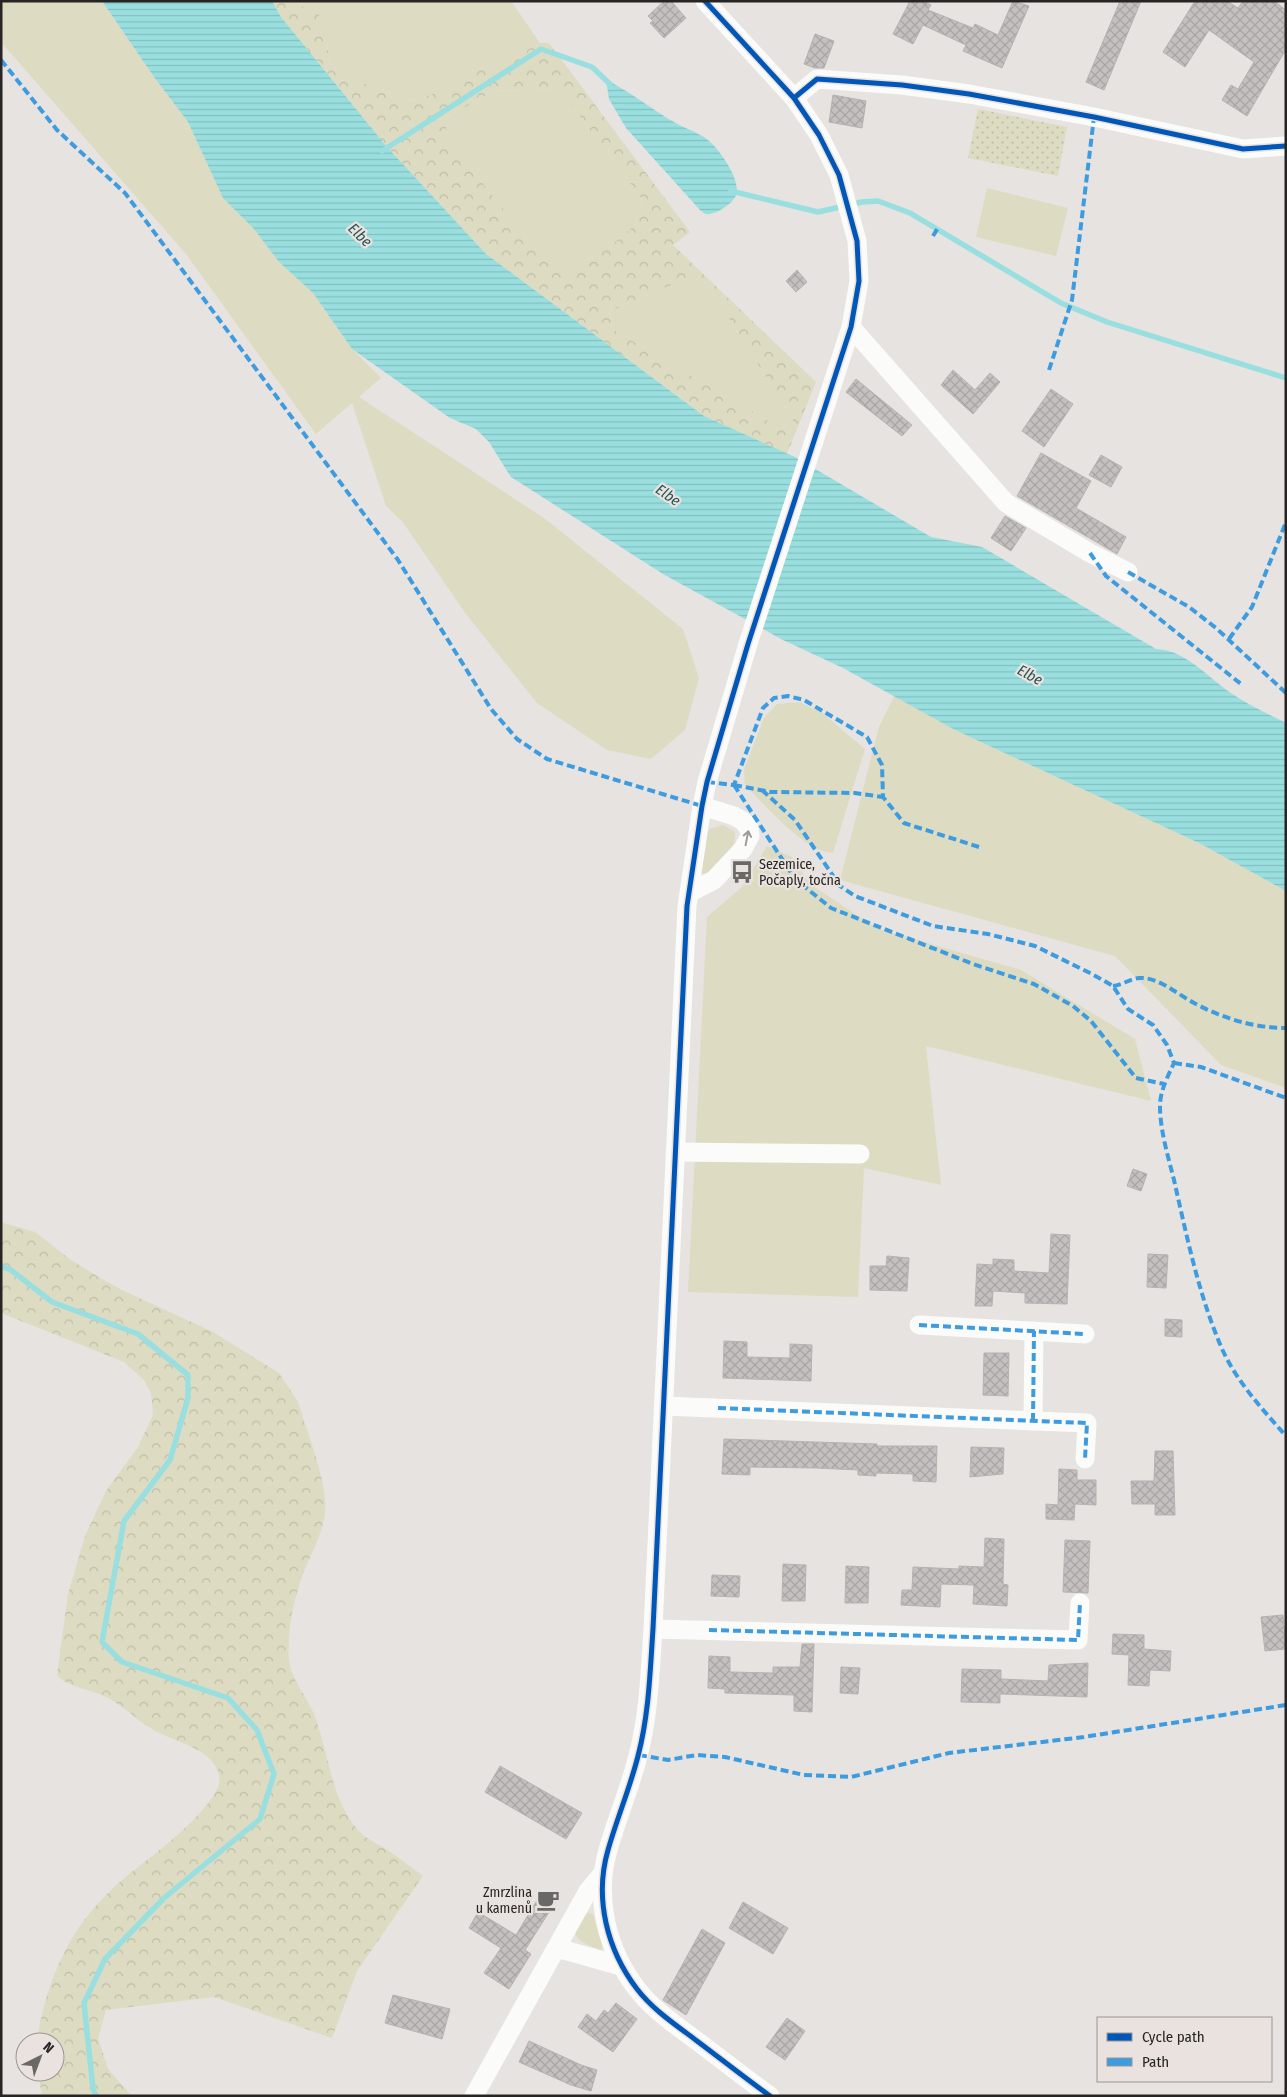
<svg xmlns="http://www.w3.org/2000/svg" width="1287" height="2097" viewBox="0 0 1287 2097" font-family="'Fira Sans Condensed',sans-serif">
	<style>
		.green { fill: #dddcc2 }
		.forest { fill: url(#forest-crowns); fill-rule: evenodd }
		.park { fill: url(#park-dots) }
		.water { fill: url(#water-rules) }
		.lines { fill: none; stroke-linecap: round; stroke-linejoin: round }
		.stream { stroke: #9adfdf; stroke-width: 5.5 }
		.building { fill: url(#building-cross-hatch); stroke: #b5b3b1 }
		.minor { stroke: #fbfbfa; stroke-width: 19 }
		.quiet { stroke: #3d9ce0; stroke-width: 4; stroke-dasharray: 8 4; stroke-linecap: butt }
		.cycleway-casing { stroke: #e9e2de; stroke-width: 8 }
		.cycleway { stroke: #0057b8; stroke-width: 5 }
		.oneway { stroke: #9c9b99 }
		.labels { text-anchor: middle; stroke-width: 4.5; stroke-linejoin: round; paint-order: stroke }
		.poi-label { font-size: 14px; fill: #272523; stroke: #e9e2de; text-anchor: start }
		.water-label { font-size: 15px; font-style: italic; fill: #275454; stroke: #e9e2de }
	</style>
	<defs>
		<pattern id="forest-crowns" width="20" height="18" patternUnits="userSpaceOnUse" patternTransform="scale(1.25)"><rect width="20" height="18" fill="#dddcc2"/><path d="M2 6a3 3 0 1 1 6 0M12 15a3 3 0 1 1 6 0" fill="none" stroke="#bebda6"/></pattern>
		<pattern id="park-dots" width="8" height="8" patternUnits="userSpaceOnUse" patternTransform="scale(1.25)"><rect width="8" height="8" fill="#dddcc2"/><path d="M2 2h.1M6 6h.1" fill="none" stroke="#bebda6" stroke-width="1.8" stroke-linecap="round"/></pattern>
		<pattern id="water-rules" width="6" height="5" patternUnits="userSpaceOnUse" patternTransform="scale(1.25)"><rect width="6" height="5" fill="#9adfdf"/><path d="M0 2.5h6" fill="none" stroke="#85bfbf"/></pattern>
		<pattern id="building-cross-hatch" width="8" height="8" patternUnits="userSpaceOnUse" patternTransform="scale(1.25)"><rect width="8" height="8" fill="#c3c0bf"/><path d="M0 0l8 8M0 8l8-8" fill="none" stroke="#a8a5a4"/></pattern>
	</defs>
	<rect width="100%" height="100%" fill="#e6e3e1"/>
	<g class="green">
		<polygon points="1,1 102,1 154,77 188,122 223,198 254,229 279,262 313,293 352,349 381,378 359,397 544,518 683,629 699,678 685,730 651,759 607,750 537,703 466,614 402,521 386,506 352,403 316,434 186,254 1,42"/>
		<polygon points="292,1 511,1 540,43 507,61 471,71 452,88 411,101 342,75 329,60 327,43"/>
		<polygon points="559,89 642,199 634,226 606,250 567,269 545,261 447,139 446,118 494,91"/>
		<polygon points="987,188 1068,208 1056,256 976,237"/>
		<polygon points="697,274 713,293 794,422 780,428 612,329 610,311"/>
		<polygon points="894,696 955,730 1199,843 1286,891 1286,1088 1221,1065 1115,956 840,880 879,727"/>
		<path d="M799,702L821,712L865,749L833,853C804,851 765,805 745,785L744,769L764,718L777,704Z"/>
		<path d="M723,825L734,831C740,847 720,862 709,873H698L706,834L709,829Z"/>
		<polygon points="767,846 792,857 810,884 876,928 1021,970 1135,1039 1151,1101 926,1046 941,1185 864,1168 858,1297 688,1292 707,917 742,887"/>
		<path d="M587,1913L593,1914L602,1946V1950C595,1948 574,1941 575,1931C576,1925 584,1917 587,1913Z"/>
	</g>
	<g class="forest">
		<path d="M272,1H292L319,15L327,43L329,60L342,75L411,101L452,88L471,71L507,61L540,43H549L690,232L673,245L816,382L787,454L704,416L486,254L387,147L281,17ZM559,89L642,199L634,226L606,250L567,269L545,261L447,139L446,118L494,91ZM697,274L713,293L794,422L780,428L612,329L610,311Z"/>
		<path d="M1,1222L35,1232L71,1260L97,1276L122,1290L213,1332L279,1373L298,1402C307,1432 328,1483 325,1513C322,1536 310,1555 302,1577C293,1602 287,1633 289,1659C290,1679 307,1696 314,1714C329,1752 330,1798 358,1830C365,1838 374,1842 383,1847C397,1856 410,1866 423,1876L357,1971L332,2038L214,1997L106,2010L98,2038L108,2069L132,2096H42L38,2072H55V2042H37C44,1989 66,1935 104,1897C123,1877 147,1861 168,1843C182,1832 215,1801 219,1784C222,1772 213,1761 205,1755C191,1744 173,1740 157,1732C140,1723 125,1707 108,1698C93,1689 67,1688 57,1675L68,1594L85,1536L106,1491L138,1447L153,1415L151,1393L144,1380L124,1362L1,1313Z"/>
	</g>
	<polygon class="park" points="978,109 1067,127 1058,176 968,158"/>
	<g class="water">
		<path d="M102,1H272L281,17L387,147L486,254L704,416L795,457L931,537L982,547L1156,649C1186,650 1207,677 1231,693C1248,705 1268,714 1286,723V891L1199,843L955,730L843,668L783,640L663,574L511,477L489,442L476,429L450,418L352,349L313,293L279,262L254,229L223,198L188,122L154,77Z"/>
		<path d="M606,80C630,91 651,109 674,122C693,133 706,133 720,153C728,164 737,178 737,191C738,201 715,216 706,214C705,214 700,210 700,210L626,128L609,99Z"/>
	</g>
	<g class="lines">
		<g class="stream">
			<polyline points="382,151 541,49 592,67 610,84"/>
			<polyline points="731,191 818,212 862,202 878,201 910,213 1061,303 1107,322 1286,378"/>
			<polyline points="1,1266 11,1270 52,1302 138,1334 188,1375 188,1398 170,1460 124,1521 102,1642 122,1662 228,1698 257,1730 274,1774 260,1819 164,1898 105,1959 84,2003 93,2089 96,2096"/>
		</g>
	</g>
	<g class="building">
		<polygon points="664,1 671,1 686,18 664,38 650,23 653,21 648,16"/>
		<polygon points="910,1 923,1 931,5 928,10 973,28 975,24 998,35 1013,1 1029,6 1002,68 963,51 966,45 923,25 913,44 893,34"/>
		<polygon points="1120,1 1141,1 1104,90 1086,82"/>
		<polygon points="1195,1 1227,1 1238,8 1243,1 1274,1 1286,10 1286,49 1247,116 1222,100 1231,85 1238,89 1254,62 1209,30 1185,67 1163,52"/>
		<polygon points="815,34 834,41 824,68 815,68 804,64"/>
		<polygon points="833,95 866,101 862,128 829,122"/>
		<polygon points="797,270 807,282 796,292 786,281"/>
		<polygon points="953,370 975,390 990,373 1000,382 973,414 941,385"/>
		<polygon points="856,379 912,425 902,436 846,392"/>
		<polygon points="1051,389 1073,404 1044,447 1022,431"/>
		<polygon points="1041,453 1091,481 1076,508 1126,537 1117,554 1017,496"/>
		<polygon points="1101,455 1122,467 1111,487 1089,475"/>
		<polygon points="1005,516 1026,528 1011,551 991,538"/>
		<polygon points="1133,1169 1147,1174 1141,1191 1127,1186"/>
		<polygon points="1051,1234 1070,1235 1067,1304 1025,1303 1025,1293 993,1291 992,1306 975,1306 977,1264 993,1265 993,1259 1014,1260 1014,1271 1049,1273"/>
		<polygon points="1148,1254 1168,1255 1166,1288 1147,1287"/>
		<polygon points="887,1256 909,1258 907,1291 870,1290 870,1266 886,1266"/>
		<polygon points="1165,1319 1182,1320 1182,1337 1165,1336"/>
		<polygon points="724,1341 747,1342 747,1357 790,1358 790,1344 812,1345 811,1381 723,1378"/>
		<polygon points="984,1353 1009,1353 1008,1396 983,1395"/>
		<polygon points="724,1439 877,1444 877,1446 937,1446 936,1482 913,1481 913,1474 876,1473 876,1476 858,1475 858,1470 816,1468 750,1467 750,1475 722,1474"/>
		<polygon points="971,1447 1004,1448 1003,1474 970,1477"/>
		<polygon points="1155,1451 1173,1451 1175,1515 1155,1515 1155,1504 1132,1504 1131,1481 1154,1481"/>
		<polygon points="1059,1469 1077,1470 1077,1480 1096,1480 1096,1505 1075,1504 1074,1520 1046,1519 1046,1504 1058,1505"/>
		<polygon points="985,1538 1004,1539 1003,1584 1008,1585 1007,1606 973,1604 974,1585 941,1584 940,1607 901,1605 902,1590 912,1590 913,1567 959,1569 959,1566 984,1567"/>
		<polygon points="1065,1540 1090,1541 1088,1593 1063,1592"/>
		<polygon points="783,1564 806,1565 805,1601 782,1601"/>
		<polygon points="846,1566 869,1567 868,1603 845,1603"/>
		<polygon points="712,1575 740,1576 739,1597 711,1596"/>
		<polygon points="1283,1615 1286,1649 1265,1651 1261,1617"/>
		<polygon points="1113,1634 1144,1635 1144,1649 1171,1651 1170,1671 1150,1670 1149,1686 1128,1685 1129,1655 1112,1654"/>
		<polygon points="802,1644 814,1644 812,1712 794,1711 794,1695 725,1693 725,1689 708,1688 709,1656 730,1657 730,1672 773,1673 773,1667 800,1667"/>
		<polygon points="1088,1663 1087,1697 1000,1694 1000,1703 961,1702 962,1669 1001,1670 1001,1679 1048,1681 1049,1665"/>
		<polygon points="841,1667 860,1668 858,1694 840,1693"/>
		<polygon points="500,1766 582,1813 566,1839 485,1792"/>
		<polygon points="542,1892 556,1901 525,1950 531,1954 509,1989 484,1973 501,1948 469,1928 478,1912 516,1935"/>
		<polygon points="743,1902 788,1928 773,1954 729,1928"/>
		<polygon points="702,1929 725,1943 686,2015 663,2000"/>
		<polygon points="393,1995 450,2009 442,2039 385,2023"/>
		<polygon points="616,2003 637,2019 613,2052 578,2027 587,2014 596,2021 604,2010 608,2013"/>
		<polygon points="787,2018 805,2031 785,2060 766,2047"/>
		<polygon points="529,2041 581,2065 597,2070 591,2091 571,2085 519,2062"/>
	</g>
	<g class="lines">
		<g class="minor">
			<path d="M705,1L794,98L819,135L839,175L857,241L859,281L851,327L748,644L707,782L702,806L687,906L653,1629C650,1672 649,1714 638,1756C630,1788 617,1818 608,1850C594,1898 607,1950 637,1989C653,2010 676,2025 697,2041C721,2059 745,2078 770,2096"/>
			<polyline points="794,98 817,79 902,85 969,94 1094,117 1243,149 1286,146"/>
			<polyline points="851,327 1006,503 1090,553 1128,572"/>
			<polyline points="689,893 714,880 743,849 750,836 749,828 743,821 734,816 702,806"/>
			<polyline points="675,1152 860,1154"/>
			<polyline points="919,1325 1085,1334"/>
			<polyline points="664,1406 1087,1423 1085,1459"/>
			<polyline points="1033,1421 1034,1331"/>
			<polyline points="653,1629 1078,1640 1080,1603"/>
			<polyline points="557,1948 621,1966"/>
			<polyline points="474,2096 588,1891 603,1873"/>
		</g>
		<g class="quiet">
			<polyline points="1,60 57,130 125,193 398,560 491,709 517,739 547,759 702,806"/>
			<polyline points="933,236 939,226"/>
			<polyline points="1049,370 1072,300 1094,117"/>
			<polyline points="1090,553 1106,576 1241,684"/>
			<polyline points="1128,572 1189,607 1216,628 1286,693"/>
			<polyline points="1229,639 1252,607 1286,522"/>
			<polyline points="707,782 734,785 763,708 774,698 788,696 804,700 867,737 882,765 883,797 904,823 979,847"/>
			<polyline points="734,785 795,879 831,908 973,964 1034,984 1073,1006 1091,1021 1136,1078 1164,1084"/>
			<polyline points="734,785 771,792 855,793 883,797"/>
			<path d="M762,790L795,820L840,886L855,896L933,926L988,934L1035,946L1092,974L1113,986L1128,1009L1153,1025L1167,1045L1174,1063C1168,1076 1160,1091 1160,1106C1160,1130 1168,1156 1174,1180C1187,1237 1199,1297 1223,1351C1238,1383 1263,1410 1286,1436"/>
			<path d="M1113,986C1122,985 1130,979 1139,978C1159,977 1177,994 1194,1003C1222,1018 1254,1028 1286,1028"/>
			<polyline points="1174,1063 1201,1067 1286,1098"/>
			<polyline points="919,1325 1085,1334"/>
			<polyline points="718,1408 1087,1423 1085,1459"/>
			<polyline points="1033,1421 1034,1331"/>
			<polyline points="709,1630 1078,1640 1080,1603"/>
			<polyline points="639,1755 668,1760 697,1755 725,1757 804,1775 851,1777 949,1753 1084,1737 1286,1705"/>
		</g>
		<defs>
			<g id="cycleway">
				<path d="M705,1L794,98L819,135L839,175L857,241L859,281L851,327L748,644L707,782L702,806L687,906L653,1629C650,1672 649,1714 638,1756C630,1788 617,1818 608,1850C594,1898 607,1950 637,1989C653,2010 676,2025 697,2041C721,2059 745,2078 770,2096"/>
				<polyline points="794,98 817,79 902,85 969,94 1094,117 1243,149 1286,146"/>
			</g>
		</defs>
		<use href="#cycleway" class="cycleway-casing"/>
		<use href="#cycleway" class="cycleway"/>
	</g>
	<defs><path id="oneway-shaft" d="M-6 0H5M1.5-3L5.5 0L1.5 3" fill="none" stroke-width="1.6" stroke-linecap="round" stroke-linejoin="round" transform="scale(1.25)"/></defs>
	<use class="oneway" href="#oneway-shaft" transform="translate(747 838) rotate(-79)"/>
	<defs>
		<symbol id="bus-bare" viewBox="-9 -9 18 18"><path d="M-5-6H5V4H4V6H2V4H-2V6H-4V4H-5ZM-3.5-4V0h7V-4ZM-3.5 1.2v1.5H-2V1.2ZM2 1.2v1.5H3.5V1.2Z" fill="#6a6866" stroke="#e9e2de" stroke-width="2.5" paint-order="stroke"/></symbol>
		<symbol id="cafe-bare" viewBox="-9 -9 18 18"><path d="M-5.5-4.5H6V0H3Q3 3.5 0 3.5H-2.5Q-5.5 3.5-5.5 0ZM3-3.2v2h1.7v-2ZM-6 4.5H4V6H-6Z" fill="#6a6866" stroke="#e9e2de" stroke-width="2.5" paint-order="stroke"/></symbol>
	</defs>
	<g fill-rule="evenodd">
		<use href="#bus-bare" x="726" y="856" width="32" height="32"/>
		<use href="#cafe-bare" x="532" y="1884" width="32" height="32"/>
	</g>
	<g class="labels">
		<g class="poi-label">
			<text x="759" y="869">Sezemice,<tspan x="759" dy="16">Počaply, točna</tspan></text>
			<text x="532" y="1897" text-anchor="end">Zmrzlina<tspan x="532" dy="16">u kamenů</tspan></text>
		</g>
		<g class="water-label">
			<text transform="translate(360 235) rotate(44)" y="5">Elbe</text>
			<text transform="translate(668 495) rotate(35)" y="5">Elbe</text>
			<text transform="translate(1030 675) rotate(28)" y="5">Elbe</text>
		</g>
	</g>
	<rect width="1287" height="2097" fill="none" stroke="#272523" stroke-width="5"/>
	<rect x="1097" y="2017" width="175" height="65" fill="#e9e2de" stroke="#9b9693"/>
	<rect x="1107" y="2033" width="25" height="8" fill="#0057b8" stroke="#9b9693"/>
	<text x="1142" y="2042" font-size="15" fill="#272523">Cycle path</text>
	<rect x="1107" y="2058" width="25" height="8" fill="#3d9ce0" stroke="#9b9693"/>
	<text x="1142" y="2067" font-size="15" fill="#272523">Path</text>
	<g transform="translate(40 2057) rotate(42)"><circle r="24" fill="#e9e2de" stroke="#9b9693"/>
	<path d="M0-4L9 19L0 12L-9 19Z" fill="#6a6866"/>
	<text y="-8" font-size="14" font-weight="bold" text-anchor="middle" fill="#272523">N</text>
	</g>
</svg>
